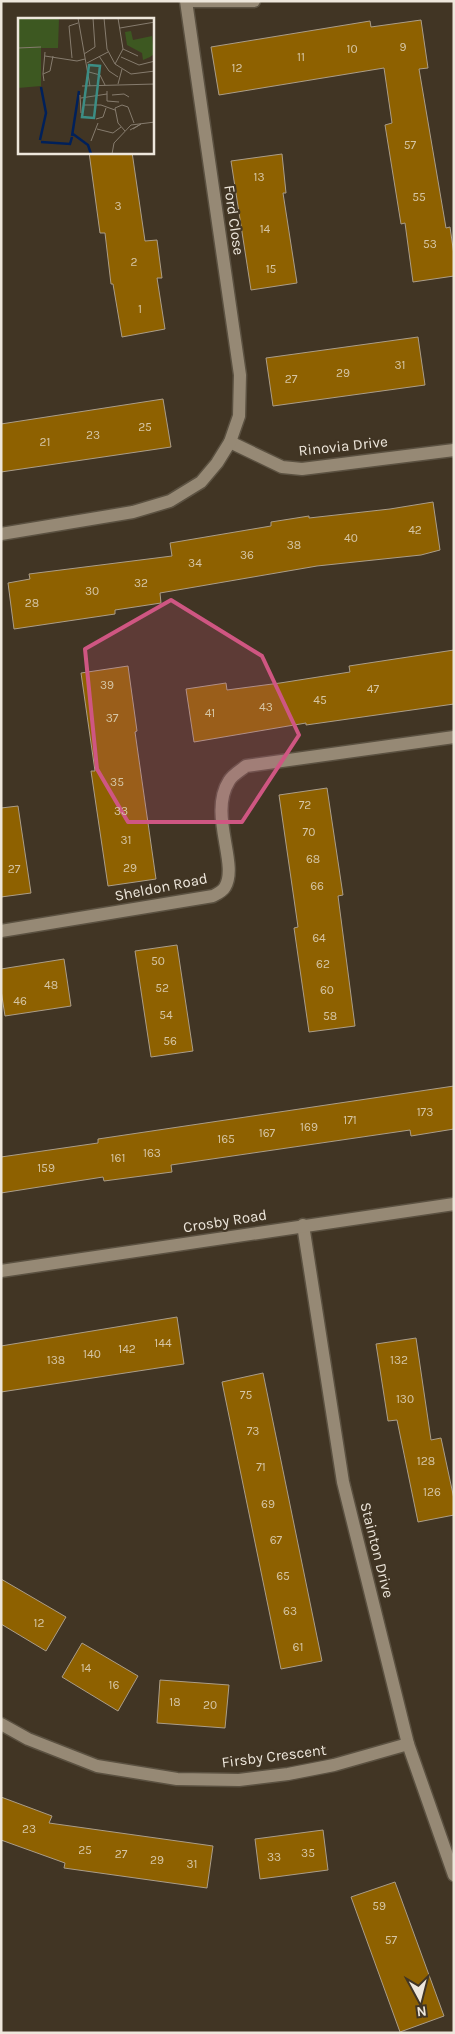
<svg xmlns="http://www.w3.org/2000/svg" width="455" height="2034" viewBox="0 0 455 2034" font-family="Karla,sans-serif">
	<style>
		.building { fill: #8e6100; stroke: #ab9d88 }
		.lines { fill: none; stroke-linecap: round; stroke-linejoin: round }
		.street-casing { stroke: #5b5141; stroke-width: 15 }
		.street { stroke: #968975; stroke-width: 12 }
		.marked { fill: #cf5682; fill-opacity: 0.2; stroke: #cf5682; stroke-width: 4; stroke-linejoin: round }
		.labels { text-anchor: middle; stroke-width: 4.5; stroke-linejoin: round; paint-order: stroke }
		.number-label { font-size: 12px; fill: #d6c6a5 }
		.street-label { font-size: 15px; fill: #eee7dc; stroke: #413524 }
		.inset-river { fill: none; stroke: #00205a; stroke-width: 2.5 }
		.inset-road { fill: none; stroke: #867c6e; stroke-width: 1 }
		.view { fill: #3c8d84; fill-opacity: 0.15; stroke: #3c8d84; stroke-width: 2.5 }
		.inset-edge { fill: none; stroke: #eee7dc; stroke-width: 2.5 }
	</style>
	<rect width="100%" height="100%" fill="#413524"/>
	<g class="building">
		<polygon points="421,20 428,68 419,69 446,228 450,227 454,255 454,276 413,282 405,223 401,224 385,125 392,123 384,68 219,95 211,47 370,21 371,27"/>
		<polygon points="89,152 132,152 145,241 157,240 162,278 157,278 165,329 122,337 113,284 111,284 105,233 100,233"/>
		<polygon points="282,154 286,193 283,193 297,283 251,290 231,161"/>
		<polygon points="418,337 425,385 273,406 266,358"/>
		<polygon points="163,399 171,447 1,472 1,424"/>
		<polygon points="433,502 440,550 421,555 317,566 160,593 161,603 115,610 115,614 14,629 8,583 30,579 29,574 172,556 170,543 271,526 271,522 309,516 309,518 390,509"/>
		<polygon points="454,650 454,704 306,725 306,723 194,742 186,689 226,683 227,690 280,683 350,672 349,666"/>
		<polygon points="128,666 137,731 135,732 156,879 108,886 91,771 95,771 81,673"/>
		<polygon points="327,788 343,895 338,896 355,1026 309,1032 294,928 298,927 279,795"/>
		<polygon points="18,806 31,893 1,897 1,808"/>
		<polygon points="177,945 193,1051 151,1057 135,951"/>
		<polygon points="64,959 71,1006 5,1016 1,990 1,969"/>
		<polygon points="454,1086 454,1129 411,1136 410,1130 171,1165 172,1172 104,1181 103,1177 1,1193 1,1157 98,1143 98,1139"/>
		<polygon points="177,1317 184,1364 1,1392 1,1346"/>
		<polygon points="416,1338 431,1440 441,1438 454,1499 454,1515 418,1522 397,1420 388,1421 376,1344"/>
		<polygon points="263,1373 322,1661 281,1669 222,1382"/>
		<polygon points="1,1579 66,1617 46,1651 1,1624"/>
		<polygon points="82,1643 138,1676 118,1711 62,1677"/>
		<polygon points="160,1680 229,1685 225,1728 157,1723"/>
		<polygon points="1,1797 52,1816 49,1823 213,1846 207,1888 64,1868 65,1863 1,1840"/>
		<polygon points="323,1830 328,1870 260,1879 255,1839"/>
		<polygon points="395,1882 444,2016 400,2032 351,1897"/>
	</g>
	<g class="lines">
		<defs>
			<g id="street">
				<polyline points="191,1 254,1"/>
				<polyline points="230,442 282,467 302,469 454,450"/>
				<polyline points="1,534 133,512 170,501 201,482 217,463 230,442 239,416 240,375 186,1"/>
				<path d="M1,931L213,896C217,894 223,891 225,887C239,864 208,814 229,781C232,775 241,770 246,766L454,737"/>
				<polyline points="303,1225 343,1482 408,1744 454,1875"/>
				<polyline points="1,1271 454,1204"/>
				<polyline points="1,1724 28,1739 97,1766 177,1779 239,1780 288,1774 334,1765 408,1744"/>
			</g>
		</defs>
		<use href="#street" class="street-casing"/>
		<use href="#street" class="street"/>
	</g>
	<path class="marked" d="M171,600L262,656L299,735L242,822H128L97,769L85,649Z"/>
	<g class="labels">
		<g class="number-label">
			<text x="403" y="51">9</text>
			<text x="352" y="53">10</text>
			<text x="301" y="61">11</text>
			<text x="237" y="72">12</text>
			<text x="410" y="149">57</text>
			<text x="259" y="181">13</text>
			<text x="419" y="201">55</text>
			<text x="118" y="210">3</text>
			<text x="265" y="233">14</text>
			<text x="430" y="248">53</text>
			<text x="134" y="266">2</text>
			<text x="271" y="273">15</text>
			<text x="140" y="313">1</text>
			<text x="400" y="369">31</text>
			<text x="343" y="377">29</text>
			<text x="291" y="383">27</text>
			<text x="145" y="431">25</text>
			<text x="93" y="439">23</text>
			<text x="45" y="446">21</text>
			<text x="415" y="534">42</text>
			<text x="351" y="542">40</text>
			<text x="294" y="549">38</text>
			<text x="247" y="559">36</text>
			<text x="195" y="567">34</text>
			<text x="141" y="587">32</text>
			<text x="92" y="595">30</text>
			<text x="32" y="607">28</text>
			<text x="107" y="689">39</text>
			<text x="373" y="693">47</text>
			<text x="320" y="704">45</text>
			<text x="266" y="711">43</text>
			<text x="210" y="717">41</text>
			<text x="112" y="722">37</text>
			<text x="117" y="786">35</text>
			<text x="305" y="809">72</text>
			<text x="121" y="815">33</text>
			<text x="309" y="836">70</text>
			<text x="126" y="844">31</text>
			<text x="313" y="863">68</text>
			<text x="130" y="872">29</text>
			<text x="14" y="873">27</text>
			<text x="317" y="890">66</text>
			<text x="319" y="942">64</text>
			<text x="158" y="965">50</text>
			<text x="323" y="968">62</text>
			<text x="51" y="989">48</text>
			<text x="162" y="992">52</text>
			<text x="327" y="994">60</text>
			<text x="20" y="1005">46</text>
			<text x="166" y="1019">54</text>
			<text x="330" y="1020">58</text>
			<text x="170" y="1045">56</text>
			<text x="425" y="1116">173</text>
			<text x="350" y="1124">171</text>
			<text x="309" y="1131">169</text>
			<text x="267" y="1137">167</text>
			<text x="226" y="1143">165</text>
			<text x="152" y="1157">163</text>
			<text x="118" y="1162">161</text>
			<text x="46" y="1172">159</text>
			<text x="163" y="1347">144</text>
			<text x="127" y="1353">142</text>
			<text x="92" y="1358">140</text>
			<text x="56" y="1364">138</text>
			<text x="399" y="1364">132</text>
			<text x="246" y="1399">75</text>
			<text x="405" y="1403">130</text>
			<text x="253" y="1435">73</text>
			<text x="426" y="1465">128</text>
			<text x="261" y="1471">71</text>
			<text x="432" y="1496">126</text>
			<text x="268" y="1508">69</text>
			<text x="276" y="1544">67</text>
			<text x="283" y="1580">65</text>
			<text x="290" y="1615">63</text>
			<text x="39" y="1627">12</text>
			<text x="298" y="1651">61</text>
			<text x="86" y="1672">14</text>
			<text x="114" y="1689">16</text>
			<text x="175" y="1706">18</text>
			<text x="210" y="1709">20</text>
			<text x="29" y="1833">23</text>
			<text x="85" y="1854">25</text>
			<text x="308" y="1857">35</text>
			<text x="121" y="1858">27</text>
			<text x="274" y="1861">33</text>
			<text x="157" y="1864">29</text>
			<text x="192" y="1868">31</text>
			<text x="379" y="1910">59</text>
			<text x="391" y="1944">57</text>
		</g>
		<g class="street-label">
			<text transform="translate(234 220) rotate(82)" y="5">Ford Close</text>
			<text transform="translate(343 446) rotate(-6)" y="5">Rinovia Drive</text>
			<text transform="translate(161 887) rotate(-11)" y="5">Sheldon Road</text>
			<text transform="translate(225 1221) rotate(-9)" y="5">Crosby Road</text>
			<text transform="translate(377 1550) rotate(76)" y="5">Stainton Drive</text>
			<text transform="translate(274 1756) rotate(-7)" y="5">Firsby Crescent</text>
		</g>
	</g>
	<g transform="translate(18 18)">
		<rect width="136" height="136" fill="#413524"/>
		<path d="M0,0H41L40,30H23V68L0,70ZM113,13L115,22L134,18L136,36L132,39L125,42L124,35L109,27L107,14Z" fill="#3d5821"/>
		<path class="inset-river" d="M55,116L70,127L73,136M54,118L61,73M22,122L28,95L23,69M23,124L52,126L54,119"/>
		<path class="inset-road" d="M60,0L72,68M86,0L89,31L97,46L113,56L137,53M102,10L137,4M0,30L23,29M105,31L120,38M66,36L77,29L75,0M27,38L59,43L67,41M81,38L91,53L100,59M103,39L121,47L137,43M54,40L51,8L60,5M69,45L90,34M97,46L105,31L100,0M71,54L82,57L87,67M25,56L27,34M26,63L25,56L32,53L35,38M100,66L104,51M64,68L137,66M89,73V83L101,84M62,77L63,95M94,77L106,76L111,79M63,80L89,76M65,87H83L97,92M78,101L85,99L88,90M79,111L95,115L103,109M112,112L123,106L115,111M107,113L100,105L97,90L104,87L110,89L116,105M73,123L80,105M94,136L96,125L113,107L137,104"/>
		<path class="view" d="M71,47L82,48L76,100L64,99Z"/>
		<rect width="136" height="136" class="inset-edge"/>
	</g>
	<rect width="455" height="2034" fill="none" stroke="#eee7dc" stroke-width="5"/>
	<g transform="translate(420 1999) rotate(173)" stroke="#413524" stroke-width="4" paint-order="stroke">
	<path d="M0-4L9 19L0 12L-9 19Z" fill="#eee7dc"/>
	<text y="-8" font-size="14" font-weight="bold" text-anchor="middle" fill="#eee7dc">N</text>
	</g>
</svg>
